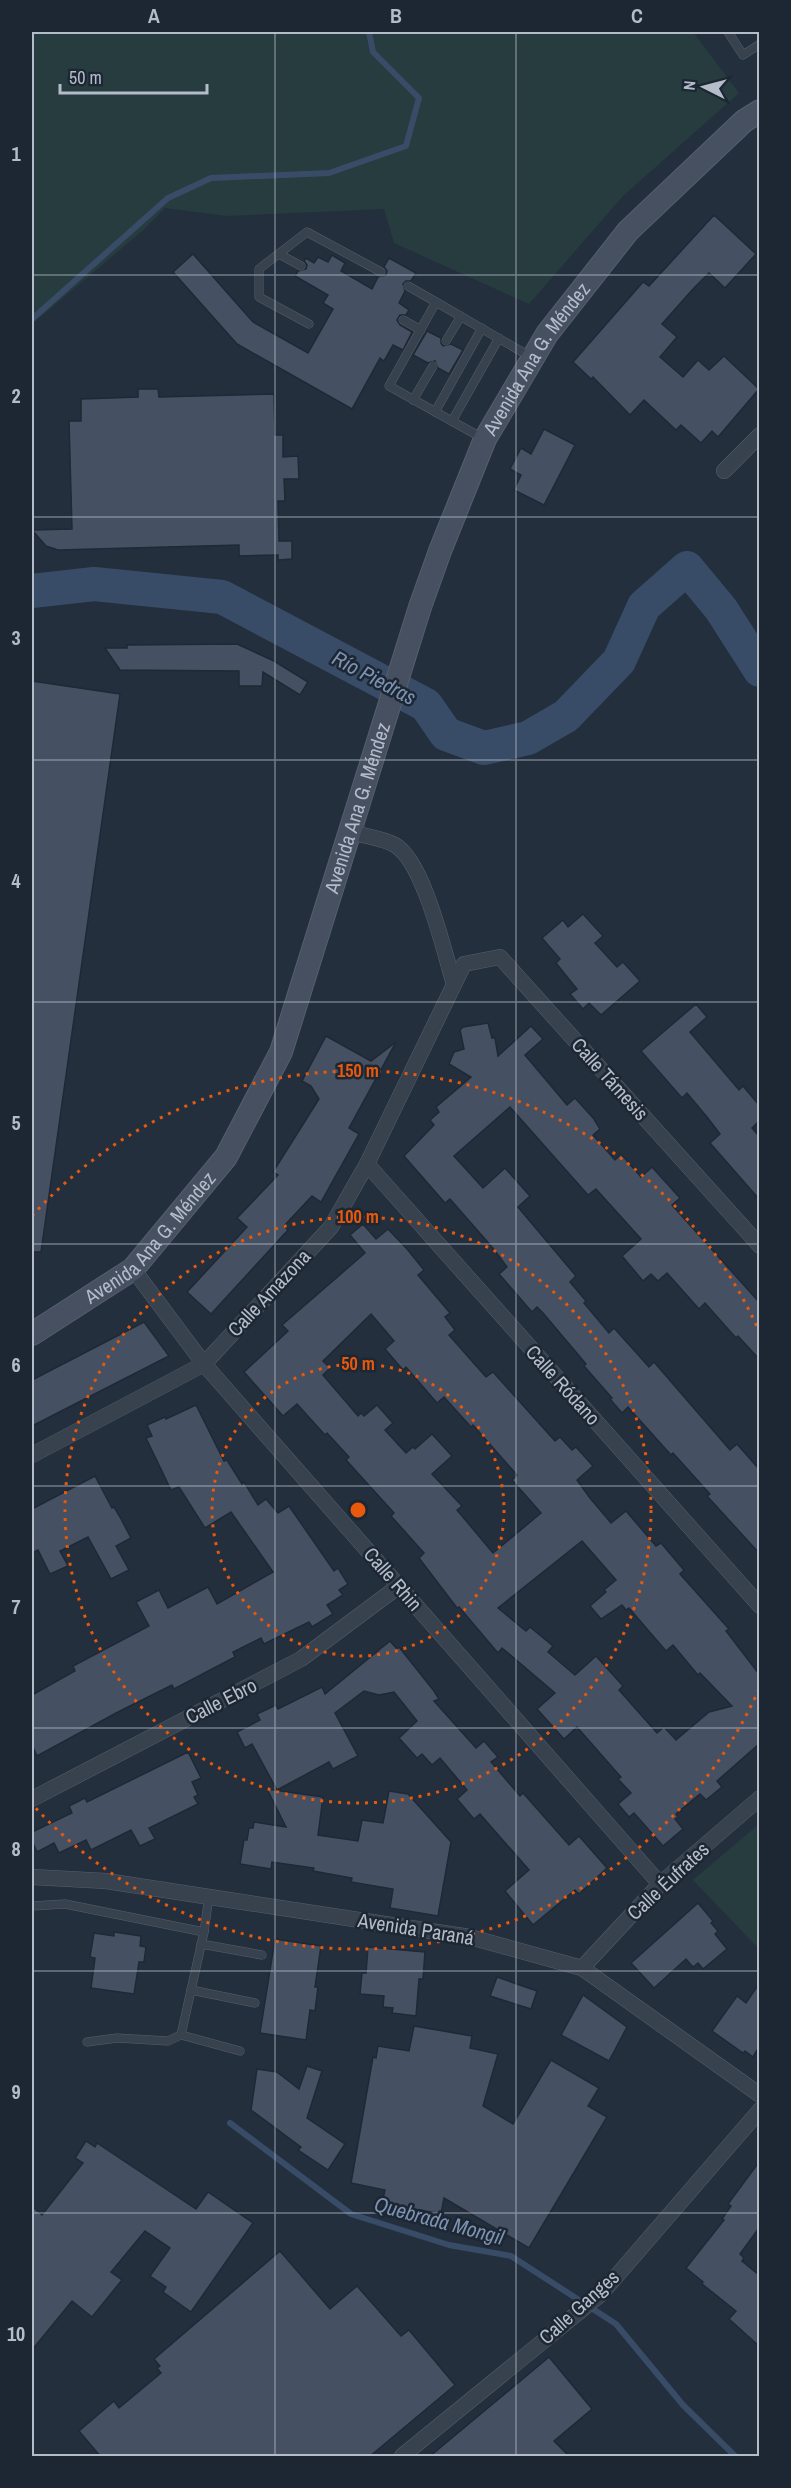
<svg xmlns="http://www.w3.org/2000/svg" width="791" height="2488" viewBox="0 0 791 2488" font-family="'Archivo Narrow',sans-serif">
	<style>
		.green { fill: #263c3f }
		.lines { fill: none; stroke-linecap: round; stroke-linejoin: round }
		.stream { stroke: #394c67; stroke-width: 6 }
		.river { stroke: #394c67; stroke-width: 34 }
		.building { fill: #455162; stroke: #1f2835; stroke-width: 1.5; fill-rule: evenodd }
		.service-casing { stroke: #565f6c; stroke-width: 9 }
		.minor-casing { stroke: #565f6c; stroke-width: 16 }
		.secondary-casing { stroke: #565f6c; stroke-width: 24 }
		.service { stroke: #38414e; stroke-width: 8 }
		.minor { stroke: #38414e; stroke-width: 15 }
		.secondary { stroke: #465061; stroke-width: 22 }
		.grid { fill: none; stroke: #b4bcc9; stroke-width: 1.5; stroke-opacity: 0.55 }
		.ring { fill: none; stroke: #e8590c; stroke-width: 3; stroke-dasharray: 3 6 }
		.labels { text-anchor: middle; stroke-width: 5; stroke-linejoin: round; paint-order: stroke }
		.street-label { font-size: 20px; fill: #b4bcc9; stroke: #1d2633 }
		.water-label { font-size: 21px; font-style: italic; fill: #7c92b1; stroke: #1d2633 }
		.centre { fill: #e8590c; stroke: #1d2633; stroke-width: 3 }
		.ring-label { font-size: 18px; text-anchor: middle; font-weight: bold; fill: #e8590c; stroke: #1d2633; stroke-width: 5; stroke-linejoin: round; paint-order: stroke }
		.neatline { fill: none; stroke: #b4bcc9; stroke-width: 2 }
		.grid-label { font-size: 20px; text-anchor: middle; font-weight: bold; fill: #b4bcc9 }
	</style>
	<rect width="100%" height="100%" fill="#242f3e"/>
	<g class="green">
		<polygon points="32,32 693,32 739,93 623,196 529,304 394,243 384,209 226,216 165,208 141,232 32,324"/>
		<polygon points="759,1824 759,1949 693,1880"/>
	</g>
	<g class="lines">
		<g class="stream">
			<polyline points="32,319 168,198 211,178 329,173 406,146 419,98 373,52 369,32"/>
			<polyline points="230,2123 351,2214 449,2245 511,2256 616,2324 683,2405 735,2456"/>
		</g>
		<polyline class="river" points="32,591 94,584 222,597 426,705 446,734 484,748 528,738 566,716 619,661 644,606 687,568 721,609 760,670"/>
	</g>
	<g class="building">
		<polygon points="714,215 756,254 725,288 709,273 693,289 662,324 677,337 660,357 683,377 698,360 709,370 724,356 759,389 718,437 712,431 701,443 681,425 676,430 644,400 630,415 593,377 591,379 573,362 643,282 649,286"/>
		<polygon points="193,254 253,322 308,353 333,309 323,303 328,295 295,276 298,271 306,269 307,265 304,261 306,258 314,263 318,257 328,262 332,255 345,263 341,271 372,289 378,277 386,275 387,271 384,267 389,258 416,273 411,281 406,281 403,284 405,291 399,303 409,310 406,315 400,315 397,320 400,325 412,332 403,350 393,345 384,361 380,358 352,409 237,344 173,272"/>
		<polygon points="427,331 441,338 441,343 443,346 451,344 463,350 449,374 438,368 435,361 428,363 413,355"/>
		<polygon points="138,389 158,389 159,397 274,394 275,435 283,435 283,457 298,456 299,479 284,479 285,501 278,501 279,541 292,541 292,559 278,560 278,555 239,556 239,545 58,550 46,546 32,530 72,529 69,421 81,421 81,399 138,397"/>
		<polygon points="544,429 575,445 544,505 514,490 521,475 510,469 521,448 531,454"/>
		<polygon points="237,644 274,661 308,682 300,695 263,672 262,686 239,686 239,671 120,670 105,648 127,648 127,645"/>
		<polygon points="32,681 120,694 41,1252 32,1252"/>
		<polygon points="583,914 603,936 595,943 617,967 623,962 640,981 601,1015 589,1003 583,1009 570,994 577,989 556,963 560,959 542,938 563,920 568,927"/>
		<polygon points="696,1004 707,1017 690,1032 739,1090 743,1086 759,1105 759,1121 752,1128 759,1136 759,1199 710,1143 720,1134 707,1117 687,1093 682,1098 641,1051"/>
		<polygon points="488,1023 492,1038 495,1038 498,1056 531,1026 543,1039 525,1055 567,1105 575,1098 594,1119 600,1129 593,1135 615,1160 621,1154 641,1177 652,1167 680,1198 672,1205 759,1302 759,1359 738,1336 736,1338 705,1303 699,1309 667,1273 658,1281 651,1274 643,1281 622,1256 641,1239 596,1189 588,1195 510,1107 454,1156 483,1188 505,1168 530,1196 518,1207 576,1276 570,1282 586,1301 584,1303 609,1333 614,1328 649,1367 654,1362 730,1450 737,1444 759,1469 759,1553 707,1496 710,1494 673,1453 671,1455 628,1407 622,1413 610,1399 612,1398 584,1366 586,1364 543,1313 537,1307 532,1312 499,1274 507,1267 492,1247 450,1199 445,1203 404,1156 434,1125 430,1120 439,1112 436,1107 471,1077 449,1064 454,1052 464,1049 460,1030 463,1027"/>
		<polygon points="326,1036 371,1061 396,1042 349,1128 359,1134 321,1202 312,1196 284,1226 288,1230 211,1314 187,1292 247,1227 237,1218 278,1175 273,1172 319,1099 311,1086 302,1081"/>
		<path d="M363,1224L376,1239L388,1229L407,1249L424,1270L418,1275L450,1313L445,1317L455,1330L449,1335L486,1377L493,1372L555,1441L560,1437L572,1450L576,1447L593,1466L577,1480L590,1498L611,1523L626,1511L656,1546L661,1543L684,1570L680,1574L729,1629L726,1631L759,1674V1744L717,1781L722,1787L706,1800L700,1794L676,1814L678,1817L675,1819L683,1829L663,1846L634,1813L629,1817L618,1804L631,1793L618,1779L621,1777L577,1727L564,1739L537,1709L555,1693L502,1648L498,1653L459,1607L457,1608L419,1558L424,1553L391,1516L394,1513L346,1460L349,1457L327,1433L325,1435L297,1404L283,1416L244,1372L288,1331L282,1325L365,1253L350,1235ZM371,1314L394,1341L385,1349L403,1370L406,1367L437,1403L444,1397L471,1427L473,1425L517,1475L512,1480L541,1513L493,1553L457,1510L462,1506L432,1474L452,1456L432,1434L415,1449L413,1447L406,1453L385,1430L393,1423L377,1405L364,1416L361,1413L358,1416L323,1375L330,1368L323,1361ZM582,1541L616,1580L604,1590L606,1592L590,1606L601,1619L622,1605L626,1610L629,1608L666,1651L673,1645L698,1675L700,1673L732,1706L709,1712L676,1740L664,1727L657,1733L619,1690L623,1686L596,1656L575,1675L548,1652L553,1646L530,1627L526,1631L498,1608Z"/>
		<polygon points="144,1322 169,1356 32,1426 32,1380"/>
		<polygon points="196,1405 224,1461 227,1460 242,1484 244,1482 258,1505 266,1499 278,1513 289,1506 334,1571 338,1568 348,1584 339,1590 343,1595 327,1605 333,1614 312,1627 309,1622 264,1644 261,1638 233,1652 235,1657 174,1689 172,1685 118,1712 37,1756 32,1745 32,1695 75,1671 73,1666 149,1626 136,1602 159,1590 168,1608 208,1587 217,1604 273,1572 231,1512 205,1528 179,1487 171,1490 146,1438 152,1436 147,1425 165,1417 166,1419"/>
		<polygon points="95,1476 112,1508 114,1507 120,1517 131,1538 116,1546 129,1570 111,1579 88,1537 60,1551 68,1566 50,1574 38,1550 32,1553 32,1509"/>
		<polygon points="390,1641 397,1649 399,1647 434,1691 439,1699 434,1701 476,1748 484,1741 498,1757 491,1762 520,1796 523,1793 569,1845 579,1836 607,1868 579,1894 575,1890 533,1925 505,1891 529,1870 480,1814 474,1819 457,1799 467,1790 440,1758 432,1765 422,1754 417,1758 399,1738 417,1721 394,1692 379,1695 364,1691 335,1713 358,1756 333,1769 329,1762 277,1790 252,1744 245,1748 237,1732 260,1720 257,1714 276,1705 278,1709 322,1687 325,1694"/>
		<polygon points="188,1752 201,1778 192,1782 198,1795 194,1797 198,1804 149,1828 155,1839 140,1846 131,1830 91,1850 86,1840 59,1853 54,1843 37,1852 32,1841 32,1832 72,1813 69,1806 85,1798 87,1802"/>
		<polygon points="267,1789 323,1797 318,1835 358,1841 362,1820 383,1823 389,1791 408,1794 451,1842 438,1916 390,1908 393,1889 351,1882 352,1878 313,1871 314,1868 272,1862 271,1869 240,1864 244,1840 247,1840 249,1828 253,1828 254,1822 286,1827"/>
		<polygon points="698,1903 713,1921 711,1923 718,1931 715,1934 727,1949 703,1969 698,1963 693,1967 686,1959 654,1988 631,1963"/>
		<polygon points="114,1932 141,1936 140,1946 146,1947 144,1962 139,1962 134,1994 91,1988 95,1958 90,1957 94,1933 114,1936"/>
		<polygon points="275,1939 321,1946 315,1987 318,1987 315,2011 310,2010 306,2040 260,2033"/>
		<polygon points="368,1947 425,1952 423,1979 419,1979 416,2016 392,2013 393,2008 383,2007 384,1996 360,1994 362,1973 366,1973"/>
		<polygon points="497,1977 537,1991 531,2009 490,1996"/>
		<polygon points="759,1984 759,2047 753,2057 745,2051 743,2053 712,2031 737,1996 746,2003"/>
		<polygon points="583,1995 627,2027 609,2061 561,2035"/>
		<polygon points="414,2026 472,2036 470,2048 498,2054 483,2106 513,2124 551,2060 599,2088 588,2106 607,2117 529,2248 444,2198 441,2214 382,2203 385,2190 351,2183 373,2057 376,2058 378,2046 409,2051"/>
		<polygon points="307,2066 322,2071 307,2118 345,2144 328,2170 298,2150 301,2147 251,2110 257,2069 277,2072 299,2089"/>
		<polygon points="86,2141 95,2147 97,2143 196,2209 208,2192 253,2223 191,2312 163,2292 166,2287 150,2276 170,2248 145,2231 111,2272 122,2280 92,2317 72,2301 32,2350 32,2206 42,2215 83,2163 75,2158"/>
		<polygon points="759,2162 759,2228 740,2254 744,2258 742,2261 759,2275 759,2346 729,2319 736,2311 702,2284 703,2282 686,2268 724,2220 722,2219 731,2206 728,2204"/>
		<polygon points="280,2251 330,2309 357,2286 401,2336 409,2330 455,2385 369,2457 101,2457 79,2431 114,2401 119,2408 161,2373 157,2368 160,2366 154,2359"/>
		<polygon points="549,2357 592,2409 554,2441 570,2457 429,2457"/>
	</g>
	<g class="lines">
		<defs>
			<g id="service">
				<polyline points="728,32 743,55 760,44"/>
				<polyline points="279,254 301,266"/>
				<polyline points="408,286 436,302"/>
				<polyline points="403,320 421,330"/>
				<polyline points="309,324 259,297 259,269 307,232 381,272"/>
				<polyline points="446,341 461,316"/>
				<polyline points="413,400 433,366"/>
				<polyline points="435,412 482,328"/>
				<polyline points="452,421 499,338"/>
				<polyline points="484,439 389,386 436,302 531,357"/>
				<polyline points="32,1906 65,1904 204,1932 209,1896"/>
				<polyline points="204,1932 181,2035 240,2051"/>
				<polyline points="201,1944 262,1955"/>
				<polyline points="191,1990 255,2003"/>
				<polyline points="87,2042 117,2038 168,2041 181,2035"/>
			</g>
			<g id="minor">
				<polyline points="724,471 760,435"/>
				<path d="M350,832C364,836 383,838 395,845C424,862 444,952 454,984"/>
				<polyline points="367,1164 760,1606"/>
				<polyline points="133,1269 204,1364 660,1884"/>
				<polyline points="32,1455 204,1364 331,1227 367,1164 464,964 500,957 760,1246"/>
				<polyline points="32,1799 301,1659 399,1586"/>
				<polyline points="32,1877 106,1881 470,1937 582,1968 760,2095"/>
				<polyline points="582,1968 660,1884 760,1798"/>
				<polyline points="402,2456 601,2294 760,2110"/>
			</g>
			<g id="secondary">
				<path id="s1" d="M32,1334L133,1269L226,1157L281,1052L420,607L440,551L485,439L547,334L628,231L744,121L760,111"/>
			</g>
		</defs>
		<use href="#service" class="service-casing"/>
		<use href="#minor" class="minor-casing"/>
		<use href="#secondary" class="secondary-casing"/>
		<use href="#service" class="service"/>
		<use href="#minor" class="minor"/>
		<use href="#secondary" class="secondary"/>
	</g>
	<path class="grid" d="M275,32V2456M516,32V2456M32,275H760M32,517H760M32,760H760M32,1002H760M32,1244H760M32,1486H760M32,1728H760M32,1971H760M32,2213H760"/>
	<g class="ring">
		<circle cx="358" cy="1510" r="146"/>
		<circle cx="358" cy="1510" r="293"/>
		<path d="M759 1689A439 439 0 0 1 32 1804M32 1216A439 439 0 0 1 759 1331"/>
	</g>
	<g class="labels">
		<g class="street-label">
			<text dy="7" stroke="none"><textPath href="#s1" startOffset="1126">Avenida Ana G. Méndez</textPath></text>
			<text dy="7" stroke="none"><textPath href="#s1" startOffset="640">Avenida Ana G. Méndez</textPath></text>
			<text transform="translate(610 1079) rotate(48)" y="7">Calle Támesis</text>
			<text dy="7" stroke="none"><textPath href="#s1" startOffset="154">Avenida Ana G. Méndez</textPath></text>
			<text transform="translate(269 1293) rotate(-47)" y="7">Calle Amazona</text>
			<text transform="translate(563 1385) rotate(48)" y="7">Calle Ródano</text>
			<text transform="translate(393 1579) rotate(49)" y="7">Calle Rhin</text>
			<text transform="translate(221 1701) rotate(-27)" y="7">Calle Ebro</text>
			<text transform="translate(668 1881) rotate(-43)" y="7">Calle Éufrates</text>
			<text transform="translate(416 1929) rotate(9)" y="7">Avenida Paraná</text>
			<text transform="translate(579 2307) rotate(-42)" y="7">Calle Ganges</text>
		</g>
		<g class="water-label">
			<text transform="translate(374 678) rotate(28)" y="7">Río Piedras</text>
			<text transform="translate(439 2221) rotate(15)" y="7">Quebrada Mongil</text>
		</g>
	</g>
	<circle cx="358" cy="1510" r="9" class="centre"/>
	<g class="ring-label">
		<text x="358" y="1077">150 m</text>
		<text x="358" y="1223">100 m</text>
		<text x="358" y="1370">50 m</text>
	</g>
	<rect width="791" height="2488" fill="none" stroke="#1d2633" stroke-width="66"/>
	<g transform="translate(704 87) rotate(276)" stroke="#1d2633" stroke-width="4.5" paint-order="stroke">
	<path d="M0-4.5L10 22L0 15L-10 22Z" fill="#b4bcc9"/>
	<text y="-9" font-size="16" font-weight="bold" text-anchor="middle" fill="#b4bcc9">N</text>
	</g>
	<path d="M60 84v9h147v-9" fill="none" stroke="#b4bcc9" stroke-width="3"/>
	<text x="69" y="84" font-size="18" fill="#b4bcc9" stroke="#1d2633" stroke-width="4.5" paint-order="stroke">50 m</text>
	<rect x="33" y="33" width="725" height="2422" class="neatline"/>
	<g class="grid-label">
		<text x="154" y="23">A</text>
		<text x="396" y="23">B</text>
		<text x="637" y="23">C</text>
		<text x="16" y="161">1</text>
		<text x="16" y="403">2</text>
		<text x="16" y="645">3</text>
		<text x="16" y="888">4</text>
		<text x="16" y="1130">5</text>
		<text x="16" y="1372">6</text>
		<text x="16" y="1614">7</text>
		<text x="16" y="1856">8</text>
		<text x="16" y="2099">9</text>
		<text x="16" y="2341">10</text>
	</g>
</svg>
